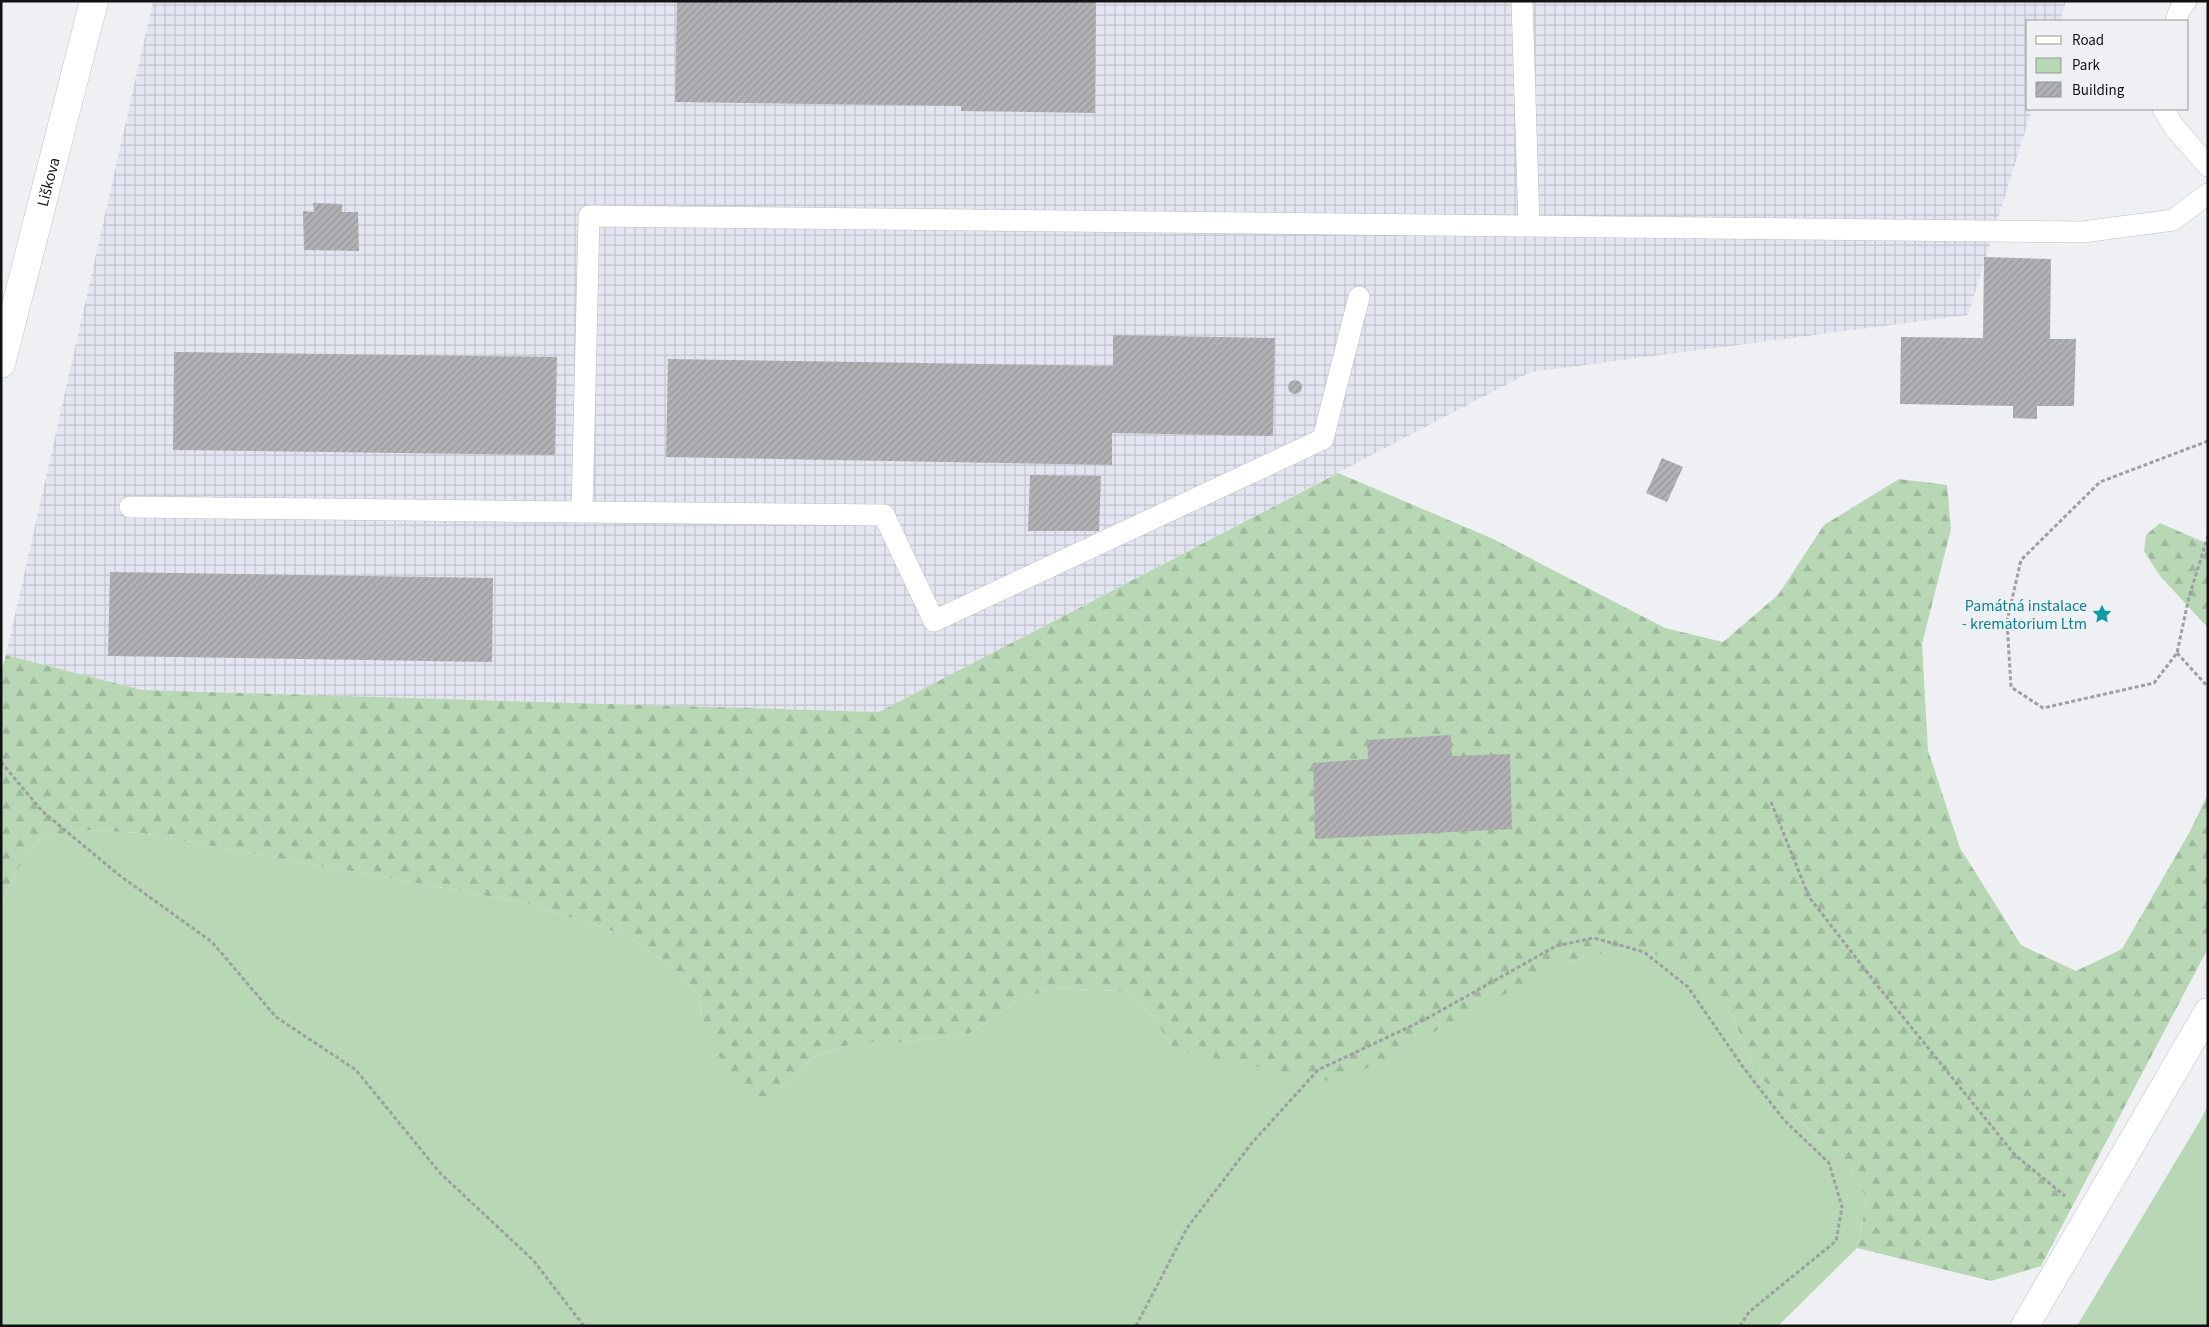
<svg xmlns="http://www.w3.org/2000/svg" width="2209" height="1327" viewBox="0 0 2209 1327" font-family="'Source Sans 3',sans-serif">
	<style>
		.industrial { fill: url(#industrial-grid) }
		.green { fill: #b8d8b5 }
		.forest { fill: url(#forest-firs) }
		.building { fill: url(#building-hatch) }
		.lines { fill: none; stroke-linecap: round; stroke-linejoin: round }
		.service-casing { stroke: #bfc0c3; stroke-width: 22 }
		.minor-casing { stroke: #bfc0c3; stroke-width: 29 }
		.tertiary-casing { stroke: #bfc0c3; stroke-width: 29 }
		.path { stroke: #9e9fa1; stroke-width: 3; stroke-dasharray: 4 2.5; stroke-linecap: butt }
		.service { stroke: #fff; stroke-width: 21 }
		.minor { stroke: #fff; stroke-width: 28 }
		.tertiary { stroke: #fff; stroke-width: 28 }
		.labels { text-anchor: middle; stroke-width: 4.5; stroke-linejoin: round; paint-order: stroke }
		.street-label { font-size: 16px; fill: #111113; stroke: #eff0f3 }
		.culture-label { font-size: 16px; fill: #0d838f; stroke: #eff0f3; text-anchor: end }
	</style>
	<defs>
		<pattern id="industrial-grid" width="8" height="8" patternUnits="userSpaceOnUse" patternTransform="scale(1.25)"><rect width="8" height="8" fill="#e3e6f0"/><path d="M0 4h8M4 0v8" fill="none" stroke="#c2c4cd"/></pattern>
		<pattern id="forest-firs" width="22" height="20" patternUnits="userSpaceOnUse" patternTransform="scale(1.25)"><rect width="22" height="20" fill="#b8d8b5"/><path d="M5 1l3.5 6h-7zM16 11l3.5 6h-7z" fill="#9db89b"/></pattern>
		<pattern id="building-hatch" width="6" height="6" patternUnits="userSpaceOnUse" patternTransform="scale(1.25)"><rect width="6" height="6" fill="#b1b1b5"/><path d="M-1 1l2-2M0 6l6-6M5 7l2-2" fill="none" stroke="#97979b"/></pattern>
	</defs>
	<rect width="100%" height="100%" fill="#eff0f3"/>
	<polygon class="industrial" points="153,1 2066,1 2060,21 2028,21 2028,109 2032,109 1968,315 1531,372 879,712 142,690 6,655"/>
	<g class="green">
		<polygon points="86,830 141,833 526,903 628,936 681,974 698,994 705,1034 775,1094 813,1057 857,1042 900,1042 969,1034 1014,1002 1052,988 1121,991 1150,1012 1174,1050 1557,966 1620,948 1658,955 1703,975 1733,1017 1756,1072 1805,1126 1842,1154 1867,1199 1857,1248 1778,1326 1,1326 1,908 13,876 41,837"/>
		<polygon points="2208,1105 2208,1326 2077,1326 2201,1119"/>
	</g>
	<g class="forest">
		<polygon points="1338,473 1491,538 1665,628 1723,642 1778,595 1824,525 1899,479 1947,485 1951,529 1922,644 1928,750 1960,848 2021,945 2076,971 2122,949 2189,833 2208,794 2208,948 2041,1266 1991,1281 1857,1248 1867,1199 1842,1154 1805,1126 1756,1072 1733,1017 1703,976 1658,955 1621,948 1557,966 1339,1083 1174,1050 1150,1012 1121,991 1052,988 1014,1002 969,1034 900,1042 857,1042 813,1057 774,1095 758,1097 741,1092 705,1034 698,994 681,974 628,936 526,903 141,833 86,830 41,837 13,876 1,908 1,672 6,655 142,690 879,712"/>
		<polygon points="2160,523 2208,544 2208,628 2160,576 2144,551 2146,535"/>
	</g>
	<g class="building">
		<polygon points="677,1 1096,1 1095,113 961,111 961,106 675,102"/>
		<polygon points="313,203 342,204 342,212 358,212 359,251 304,250 303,211 314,212"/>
		<polygon points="1984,257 2051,259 2050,339 2076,339 2074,406 2037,406 2037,419 2013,418 2013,406 1900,404 1901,337 1983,338"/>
		<polygon points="1113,335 1275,338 1273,436 1112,433 1112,465 666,457 668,359 1113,366"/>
		<polygon points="174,352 557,357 555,455 173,450"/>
		<circle cx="1295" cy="387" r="7"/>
		<polygon points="1662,458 1683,467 1667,502 1646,493"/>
		<polygon points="1030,475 1101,476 1099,531 1028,531"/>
		<polygon points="110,572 493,578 492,662 108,656"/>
		<polygon points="1451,735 1452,756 1510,754 1512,829 1315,839 1313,763 1368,759 1367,740"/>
	</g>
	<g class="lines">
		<defs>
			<g id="service">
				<polyline points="1522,1 1529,225"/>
				<polyline points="2176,21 2180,9 2186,1"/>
				<polyline points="2163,109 2174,127 2208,166"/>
				<polyline points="130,507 582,512 589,216 2083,232 2173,220 2208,194"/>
				<polyline points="582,512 884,515 934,621 1323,439 1359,297"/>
			</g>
			<g id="minor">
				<path id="s1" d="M1,364L94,1"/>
			</g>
			<polyline id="tertiary" points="2025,1326 2208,1012"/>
		</defs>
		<use href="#service" class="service-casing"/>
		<use href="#minor" class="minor-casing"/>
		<use href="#tertiary" class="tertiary-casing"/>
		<g class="path">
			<polyline points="2208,441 2100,482 2021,560 2007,621 2011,687 2043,708 2154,683 2177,653 2189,597 2208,536"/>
			<polyline points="2177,653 2208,687"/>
			<polyline points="1,762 42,811 119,875 212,942 276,1017 356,1070 440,1173 533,1260 584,1326"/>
			<polyline points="1771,802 1809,897 1877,985 2015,1155 2065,1196"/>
			<polyline points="1136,1326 1187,1228 1251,1144 1318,1070 1426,1019 1556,946 1594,938 1644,952 1688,987 1743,1067 1784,1120 1829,1163 1842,1207 1836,1241 1749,1312 1740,1326"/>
		</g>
		<use href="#service" class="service"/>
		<use href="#minor" class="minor"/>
		<use href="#tertiary" class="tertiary"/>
	</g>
	<defs>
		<symbol id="sight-bare" viewBox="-9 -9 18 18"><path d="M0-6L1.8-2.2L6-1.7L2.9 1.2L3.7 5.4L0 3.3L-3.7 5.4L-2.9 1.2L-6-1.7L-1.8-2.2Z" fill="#0f9aa8" stroke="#eff0f3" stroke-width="2.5" paint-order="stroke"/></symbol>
	</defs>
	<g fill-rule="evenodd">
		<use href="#sight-bare" x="2088" y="600" width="28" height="28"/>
	</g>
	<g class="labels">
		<g class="street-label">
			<text dy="6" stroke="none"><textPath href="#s1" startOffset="188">Liškova</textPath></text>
		</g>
		<g class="culture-label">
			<text x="2087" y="611">Památná instalace<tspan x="2087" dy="18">- krematorium Ltm</tspan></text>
		</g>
	</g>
	<rect width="2209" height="1327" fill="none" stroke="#111113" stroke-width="5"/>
	<rect x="2026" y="20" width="162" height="90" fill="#eff0f3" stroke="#969799"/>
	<rect x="2036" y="36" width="25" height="8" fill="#ffffff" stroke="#969799"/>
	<text x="2072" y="45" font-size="15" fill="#111113">Road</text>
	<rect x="2036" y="58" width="25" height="15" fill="#b8d8b5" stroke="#969799"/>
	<text x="2072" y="70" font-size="15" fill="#111113">Park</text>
	<rect x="2036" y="82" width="25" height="15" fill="url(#building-hatch)" stroke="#969799"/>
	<text x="2072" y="95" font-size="15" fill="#111113">Building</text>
</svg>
